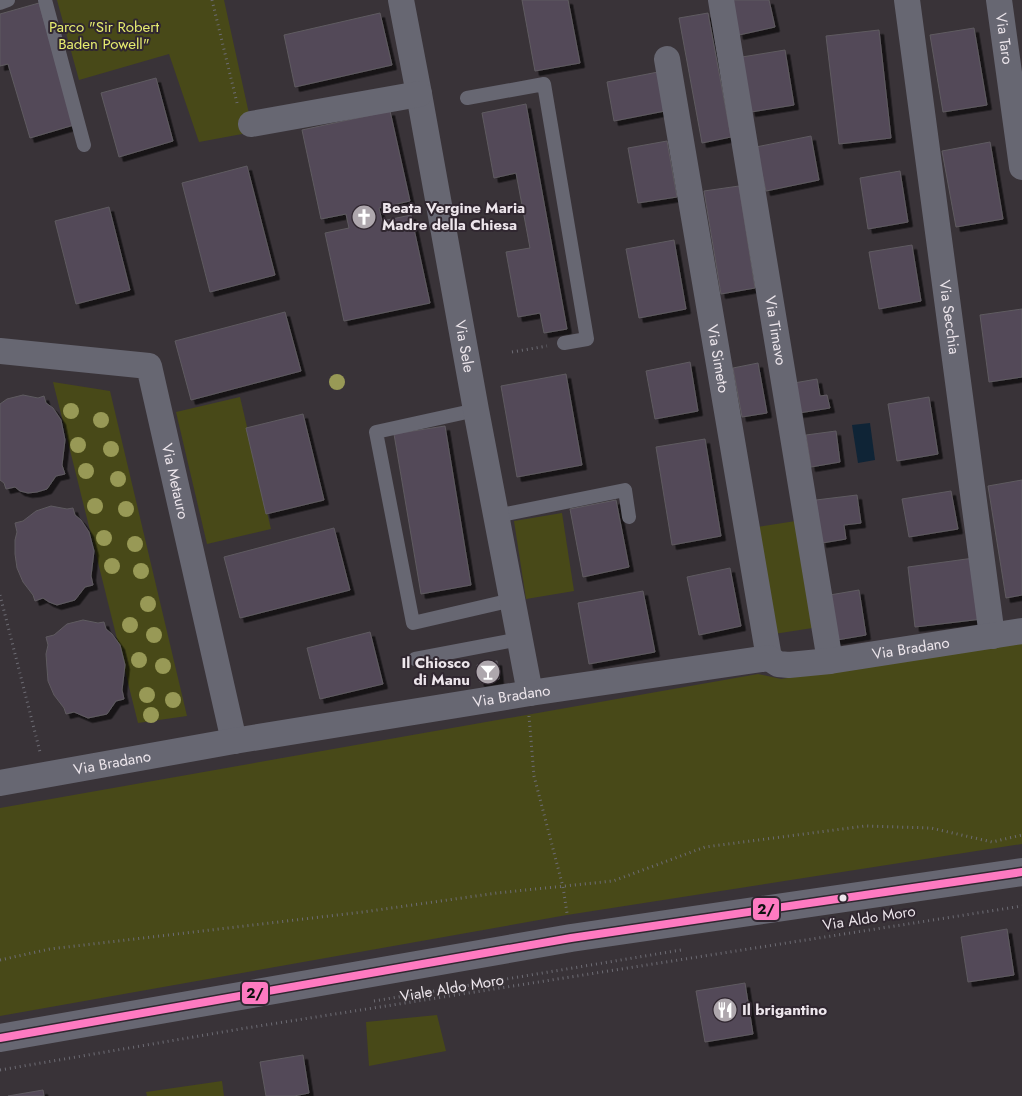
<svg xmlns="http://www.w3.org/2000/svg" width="1022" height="1096" viewBox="0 0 1022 1096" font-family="Jost,sans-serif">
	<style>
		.green { fill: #484918 }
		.water { fill: #0f2436 }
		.building { fill: #534959; stroke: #5f5b60; filter: url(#shadow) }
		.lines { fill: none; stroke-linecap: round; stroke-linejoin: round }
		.path { stroke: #6d6c74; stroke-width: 3; stroke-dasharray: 1 4; stroke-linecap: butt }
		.service { stroke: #676772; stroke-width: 14 }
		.minor { stroke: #676772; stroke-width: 26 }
		.tertiary { stroke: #676772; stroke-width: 28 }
		.bus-1-casing { stroke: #302730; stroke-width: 11 }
		.bus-1 { stroke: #fe7ac1; stroke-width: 8 }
		.tree { fill: #989956 }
		.bus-dot { fill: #ede6ec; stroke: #302730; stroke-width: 2 }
		.labels { text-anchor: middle; stroke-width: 4; stroke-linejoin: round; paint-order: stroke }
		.park-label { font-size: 15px; fill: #e6ec6f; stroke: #302730 }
		.street-label { font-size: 15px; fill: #ede6ec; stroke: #302730 }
		.poi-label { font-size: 15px; font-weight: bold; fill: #ede6ec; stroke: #302730; text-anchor: start }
		.line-badge { stroke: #302730; stroke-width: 2 }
		.pale-badge-label { font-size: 14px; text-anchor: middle; font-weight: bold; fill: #111 }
	</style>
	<defs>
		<filter id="shadow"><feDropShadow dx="4.5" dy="4.5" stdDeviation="0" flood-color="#0009"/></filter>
	</defs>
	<rect width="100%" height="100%" fill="#393338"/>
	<g class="green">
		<polygon points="57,0 224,0 253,132 199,142 169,54 79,80"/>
		<polygon points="53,382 110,391 187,716 138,723"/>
		<polygon points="240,397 271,529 207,544 176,412"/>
		<polygon points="562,513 574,591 526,599 514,521"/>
		<polygon points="802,520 819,627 774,634 757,527"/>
		<polygon points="1022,643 1022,844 567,915 0,1016 0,808 758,674 781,679"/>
		<polygon points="437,1015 446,1051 369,1066 366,1022"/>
		<polygon points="222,1081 224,1096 147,1096 146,1092"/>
	</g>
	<polygon class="water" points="870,423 875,460 858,463 852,425"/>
	<g class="building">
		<polygon points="522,0 568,0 580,63 535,71"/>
		<polygon points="732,0 769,0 775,27 739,35"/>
		<polygon points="39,3 74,125 30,138 8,64 0,66 0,14"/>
		<polygon points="380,13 392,65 295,87 284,35"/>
		<polygon points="708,13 731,137 702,143 679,18"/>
		<polygon points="974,28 987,105 943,112 930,35"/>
		<polygon points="879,30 891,138 839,144 826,36"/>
		<polygon points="785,50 794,105 751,112 742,57"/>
		<polygon points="658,72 665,111 614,121 607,82"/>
		<polygon points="156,78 173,141 119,157 101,93"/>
		<polygon points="526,104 567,329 544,333 540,313 518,317 506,252 530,248 516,173 494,178 482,113"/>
		<polygon points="390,111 410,201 379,208 382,221 411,215 430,303 344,321 325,233 349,228 346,214 321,219 302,130"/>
		<polygon points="811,136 819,180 766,191 756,147"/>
		<polygon points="667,141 677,197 638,203 628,148"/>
		<polygon points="990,142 1003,219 956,227 942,151"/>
		<polygon points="247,166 275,275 210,292 182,183"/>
		<polygon points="900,171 908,222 868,229 860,178"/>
		<polygon points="739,186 755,288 721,294 704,191"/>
		<polygon points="109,207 130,290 76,304 55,221"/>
		<polygon points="674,240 686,309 639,318 626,249"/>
		<polygon points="912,245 921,301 879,309 869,252"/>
		<polygon points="1022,309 1022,377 989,382 980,315"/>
		<polygon points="285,312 301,371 191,400 175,341"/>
		<polygon points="690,362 698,411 655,419 646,371"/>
		<polygon points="758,363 767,413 742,417 733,368"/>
		<polygon points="566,374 582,465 517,477 501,386"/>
		<polygon points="817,379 820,396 827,395 830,408 799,413 794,383"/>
		<polygon points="23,395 38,398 44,396 46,403 53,408 61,420 65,440 62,465 65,474 56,476 47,489 37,492 28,493 20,491 15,487 6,489 4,483 0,480 0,404 7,399"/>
		<polygon points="929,397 938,454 897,461 888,404"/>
		<polygon points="303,414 324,500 266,514 246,428"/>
		<polygon points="445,426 471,585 421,594 394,434"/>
		<polygon points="836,431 840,462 811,467 806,435"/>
		<polygon points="705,439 721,536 672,545 656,447"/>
		<polygon points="1022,480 1022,595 1006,598 988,486"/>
		<polygon points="951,491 958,529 909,537 902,499"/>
		<polygon points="857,495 861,523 844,525 846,539 822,543 816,500"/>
		<polygon points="616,500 629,567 583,577 570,509"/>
		<polygon points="51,506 67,509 73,508 75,515 81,520 89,532 94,551 91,576 93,585 85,587 75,600 57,605 49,602 43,598 35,601 33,595 23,582 17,568 15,554 15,540 17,532 15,523 23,521 36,511"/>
		<polygon points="334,528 350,590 240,618 224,557"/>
		<polygon points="974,558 982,619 915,627 908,567"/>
		<polygon points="730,568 741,626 699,635 687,577"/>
		<polygon points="859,590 866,635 831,641 824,596"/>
		<polygon points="643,591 655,652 589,664 578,603"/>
		<polygon points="83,620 98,623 104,622 106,629 112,634 120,645 125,665 122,690 124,699 116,701 107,714 88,718 74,712 66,714 64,708 54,695 48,681 47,668 46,654 48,645 46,637 54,635 67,624"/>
		<polygon points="370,632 383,684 320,699 307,648"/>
		<polygon points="497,661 499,679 480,682 477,665"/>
		<polygon points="1007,929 1014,975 968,982 961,937"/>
		<polygon points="745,983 753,1034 705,1042 696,991"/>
		<polygon points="303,1055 309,1093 294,1096 266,1096 260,1062"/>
		<polygon points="43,1090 44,1096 8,1096"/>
	</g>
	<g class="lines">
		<g class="path">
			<polyline points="212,0 237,103"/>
			<polyline points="512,352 547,346"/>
			<polyline points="0,595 40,752"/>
			<polyline points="529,716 534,776 563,887 567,913"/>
			<polyline points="0,960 50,949 363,912 497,893 613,881 705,847 865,826 931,828 992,842 1022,835"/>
			<path id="s1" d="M374,1001L681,950"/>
			<polyline points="0,1070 246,1028 1022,906"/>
		</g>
		<g class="service">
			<polyline points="45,0 84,145"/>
			<polyline points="0,3 8,0"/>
			<polyline points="467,98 544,84 587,339 564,343"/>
			<polyline points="476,410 376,432 413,623 512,600"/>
			<polyline points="496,516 625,490 629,517"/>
			<polyline points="415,659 520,639"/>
		</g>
		<g class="minor">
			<path id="s2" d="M401,0L419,94L476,410L530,693"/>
			<path id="s3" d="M721,0L830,661"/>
			<path id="s4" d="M907,0L992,636"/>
			<path id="s5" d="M999,0L1022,167"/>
			<path id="s6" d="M667,59L769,658"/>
			<polyline points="251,124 419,94"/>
			<path id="s7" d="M0,351L149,366L234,741"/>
			<path id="s8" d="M0,783L234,741L530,693L769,658L778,664L789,665L830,661L1022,631"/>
		</g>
		<polyline class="tertiary" points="0,1038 571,938 1022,872"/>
		<defs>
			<polyline id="bus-1" points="0,1038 571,938 1022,872"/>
		</defs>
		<use href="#bus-1" class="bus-1-casing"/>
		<use href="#bus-1" class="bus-1"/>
	</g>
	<g class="tree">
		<circle cx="337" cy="382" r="8"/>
		<circle cx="71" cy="411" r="8"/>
		<circle cx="101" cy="420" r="8"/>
		<circle cx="78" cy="445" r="8"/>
		<circle cx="111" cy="449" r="8"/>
		<circle cx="86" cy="471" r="8"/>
		<circle cx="118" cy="479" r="8"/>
		<circle cx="95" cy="506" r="8"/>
		<circle cx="126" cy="509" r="8"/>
		<circle cx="104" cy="538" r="8"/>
		<circle cx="135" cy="544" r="8"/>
		<circle cx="112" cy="566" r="8"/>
		<circle cx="141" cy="571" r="8"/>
		<circle cx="148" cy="604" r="8"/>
		<circle cx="130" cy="625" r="8"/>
		<circle cx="154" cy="635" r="8"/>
		<circle cx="139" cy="660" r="8"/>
		<circle cx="163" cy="666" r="8"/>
		<circle cx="147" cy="695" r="8"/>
		<circle cx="173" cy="700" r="8"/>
		<circle cx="151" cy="715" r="8"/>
	</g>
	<defs>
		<symbol id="church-disc" viewBox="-11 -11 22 22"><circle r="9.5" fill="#aea7ad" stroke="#302730"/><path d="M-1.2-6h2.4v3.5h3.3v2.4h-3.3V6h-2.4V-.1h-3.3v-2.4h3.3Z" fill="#fff"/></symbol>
		<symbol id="bar-disc" viewBox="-11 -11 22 22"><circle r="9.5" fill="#aea7ad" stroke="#302730"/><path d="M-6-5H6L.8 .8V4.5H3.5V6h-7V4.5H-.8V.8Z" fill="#fff"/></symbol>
		<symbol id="restaurant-disc" viewBox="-11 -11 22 22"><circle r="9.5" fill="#aea7ad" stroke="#302730"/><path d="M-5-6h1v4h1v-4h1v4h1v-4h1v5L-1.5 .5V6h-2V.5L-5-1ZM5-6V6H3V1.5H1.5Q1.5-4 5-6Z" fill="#fff"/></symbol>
	</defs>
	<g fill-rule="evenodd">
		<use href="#church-disc" x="350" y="203" width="28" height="28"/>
		<use href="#bar-disc" x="474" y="658" width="28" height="28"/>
		<use href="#restaurant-disc" x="711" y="996" width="28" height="28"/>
	</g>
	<circle class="bus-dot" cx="843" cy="898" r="4.5"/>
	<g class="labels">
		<g class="park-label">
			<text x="104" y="32">Parco "Sir Robert<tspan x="104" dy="17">Baden Powell"</tspan></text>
		</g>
		<g class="street-label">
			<text dy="5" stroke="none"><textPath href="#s5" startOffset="39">Via Taro</textPath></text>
			<text dy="5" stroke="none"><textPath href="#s4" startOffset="320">Via Secchia</textPath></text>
			<text dy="5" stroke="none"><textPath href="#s3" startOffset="335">Via Timavo</textPath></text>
			<text dy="5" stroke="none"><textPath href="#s2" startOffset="352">Via Sele</textPath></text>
			<text dy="5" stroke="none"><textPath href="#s6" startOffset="304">Via Simeto</textPath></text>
			<text dy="5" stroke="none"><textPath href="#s7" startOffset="268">Via Metauro</textPath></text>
			<text dy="5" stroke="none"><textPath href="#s8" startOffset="924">Via Bradano</textPath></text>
			<text dy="5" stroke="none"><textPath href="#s8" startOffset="519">Via Bradano</textPath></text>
			<text dy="5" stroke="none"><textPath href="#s8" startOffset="114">Via Bradano</textPath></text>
			<text transform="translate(869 918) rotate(-9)" y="5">Via Aldo Moro</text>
			<text dy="5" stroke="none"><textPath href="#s1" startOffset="79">Viale Aldo Moro</textPath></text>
		</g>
		<g class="poi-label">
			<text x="382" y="213">Beata Vergine Maria<tspan x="382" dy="17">Madre della Chiesa</tspan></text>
			<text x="470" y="668" text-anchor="end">Il Chiosco<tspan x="470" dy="17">di Manu</tspan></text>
			<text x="742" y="1015">Il brigantino</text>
		</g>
	</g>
	<g class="line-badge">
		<rect x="752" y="897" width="28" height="24" rx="5" fill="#fe7ac1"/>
		<rect x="241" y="981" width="28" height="24" rx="5" fill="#fe7ac1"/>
	</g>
	<g class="pale-badge-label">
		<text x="766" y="914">2/</text>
		<text x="255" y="998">2/</text>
	</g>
</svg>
